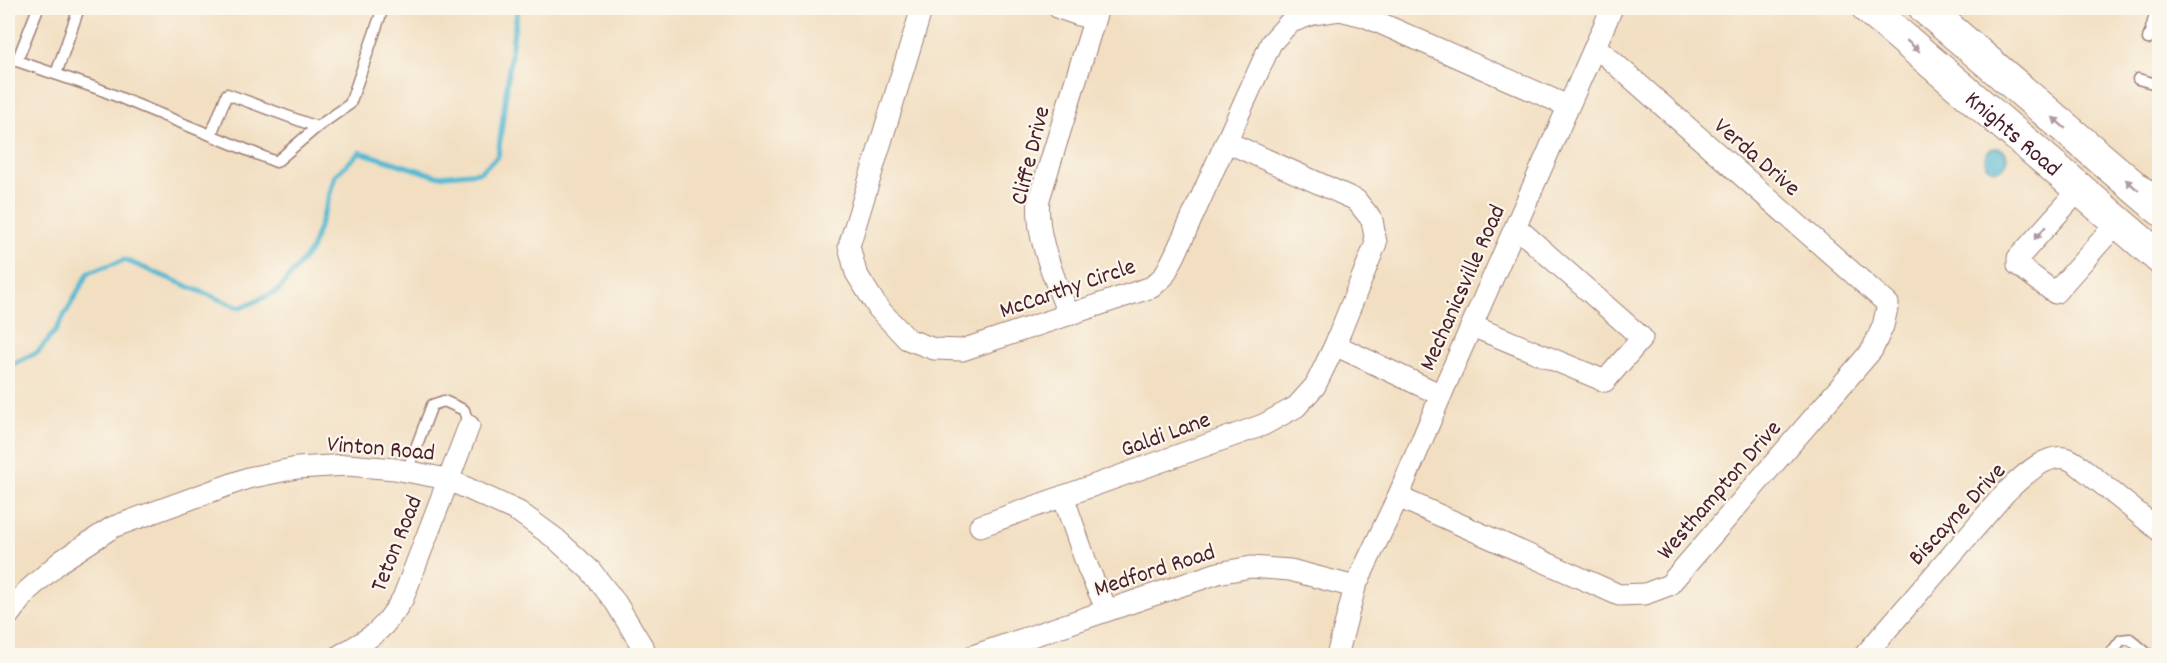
<svg xmlns="http://www.w3.org/2000/svg" width="2167" height="663" viewBox="0 0 2167 663" font-family="Dekko,sans-serif">
	<style>
		.water { fill: #52b9d1; stroke: #4e6c7e; stroke-width: 1.5 }
		.lines { fill: none; stroke-linecap: round; stroke-linejoin: round }
		.stream { stroke: #52b9d1; stroke-width: 5 }
		.service-casing { stroke: #9e7f76; stroke-width: 13 }
		.minor-casing { stroke: #9e7f76; stroke-width: 23 }
		.primary-casing { stroke: #9e7f76; stroke-width: 34 }
		.service { stroke: #fff; stroke-width: 10 }
		.minor { stroke: #fff; stroke-width: 21 }
		.primary { stroke: #fff; stroke-width: 32 }
		.oneway { fill: #ae9aa0 }
		.labels { text-anchor: middle; stroke-width: 4.5; stroke-linejoin: round; paint-order: stroke }
		.street-label { font-size: 24px; fill: #4a1f2b; stroke: #fbf7ec }
	</style>
	<rect width="100%" height="100%" fill="#fbf7ec"/>
	<filter id="ink" filterUnits="userSpaceOnUse"><feTurbulence type="fractalNoise" baseFrequency=".0167" numOctaves="2"/><feDisplacementMap in="SourceGraphic" scale="12" xChannelSelector="R" yChannelSelector="G"/><feConvolveMatrix kernelMatrix="1 2 1 2 8 2 1 2 1" color-interpolation-filters="sRGB"/></filter>
	<filter id="wash" filterUnits="userSpaceOnUse"><feTurbulence type="fractalNoise" baseFrequency=".008" numOctaves="4" result="noise"/><feDisplacementMap in="SourceGraphic" scale="24" xChannelSelector="R" yChannelSelector="G"/><feGaussianBlur stdDeviation="1.35" result="paint"/><feColorMatrix in="noise" values="0 0 0 0 0 0 0 0 0 0 0 0 0 0 0 0 0 1.4 0 .05"/><feComposite in="paint" operator="in"/></filter>
	<g filter="url(#wash)">
		<rect width="100%" height="100%" fill="#f2dfc2"/>
		<circle class="water" cx="1996" cy="159" r="11"/>
		<g class="lines">
			<polyline class="stream" points="8,366 38,352 56,330 89,272 125,260 240,308 278,291 311,250 327,204 335,175 360,152 437,176 480,172 498,156 513,37 518,8"/>
		</g>
	</g>
	<g filter="url(#ink)">
		<g class="lines">
			<defs>
				<g id="service">
					<polyline points="38,8 17,61 99,89 276,162 317,127 350,104 383,8"/>
					<polyline points="2148,39 2157,8"/>
					<polyline points="56,74 79,8"/>
					<polyline points="2138,79 2160,85"/>
					<polyline points="211,135 227,94 317,127"/>
					<polyline points="407,471 432,405 444,401 464,410 469,426"/>
					<polyline points="2109,656 2121,640 2130,639 2150,656"/>
				</g>
				<g id="minor">
					<polyline points="922,8 849,246 856,273 878,308 907,339 934,349 962,350 1152,287 1164,276 1175,255 1271,43 1289,23 1313,14 1340,10 1364,16 1568,106"/>
					<polyline points="1059,8 1094,20"/>
					<polyline points="2079,190 2018,258 2018,265 2055,293 2117,223"/>
					<path d="M1068,314C1055,278 1035,238 1039,199L1098,8"/>
					<polyline points="1472,326 1605,381 1642,338 1516,227"/>
					<polyline points="1335,345 1441,395"/>
					<polyline points="1063,496 1088,568 1107,610"/>
					<polyline points="1398,497 1619,595 1645,594 1669,585 1872,350 1883,326 1888,304 1595,46"/>
					<polyline points="980,526 1263,425 1296,407 1315,386 1335,345 1376,243 1372,220 1356,200 1227,142"/>
					<polyline points="8,616 27,591 61,561 113,527 248,478 297,468 347,465 395,469 447,479 519,512 556,539 591,571 616,603 648,656"/>
					<path d="M339,656C373,636 382,633 403,598L469,426"/>
					<polyline points="973,656 1218,573 1251,567 1290,570 1355,587"/>
					<polyline points="1337,656 1355,587 1398,497 1441,395 1612,8"/>
					<path d="M1864,656L2006,492C2020,479 2047,451 2068,459C2072,460 2077,464 2081,467L2160,531"/>
				</g>
				<g id="primary">
					<path id="s1" d="M1868,8L2160,258"/>
					<polyline points="1925,8 2160,209"/>
				</g>
			</defs>
			<use href="#service" class="service-casing"/>
			<use href="#minor" class="minor-casing"/>
			<use href="#primary" class="primary-casing"/>
			<use href="#service" class="service"/>
			<use href="#minor" class="minor"/>
			<use href="#primary" class="primary"/>
		</g>
		<defs><path id="oneway-solid" d="M-6-.8H1V-3.2L6.5 0L1 3.2V.8H-6Z" transform="scale(1.5)"/></defs>
		<g class="oneway">
			<use href="#oneway-solid" transform="translate(1913 46) rotate(41)"/>
			<use href="#oneway-solid" transform="translate(2059 123) rotate(-139)"/>
			<use href="#oneway-solid" transform="translate(2132 185) rotate(-139)"/>
			<use href="#oneway-solid" transform="translate(2040 233) rotate(131)"/>
		</g>
	</g>
	<g class="labels">
		<g class="street-label">
			<text dy="8" stroke="none"><textPath href="#s1" startOffset="192">Knights Road</textPath></text>
			<text transform="translate(1029 155) rotate(-76)" y="8">Cliffe Drive</text>
			<text transform="translate(1758 156) rotate(41)" y="8">Verda Drive</text>
			<text transform="translate(1067 287) rotate(-19)" y="8">McCarthy Circle</text>
			<text transform="translate(1461 287) rotate(-66)" y="8">Mechanicsville Road</text>
			<text transform="translate(1165 433) rotate(-20)" y="8">Galdi Lane</text>
			<text transform="translate(381 447) rotate(5)" y="8">Vinton Road</text>
			<text transform="translate(1718 489) rotate(-49)" y="8">Westhampton Drive</text>
			<text transform="translate(1956 513) rotate(-47)" y="8">Biscayne Drive</text>
			<text transform="translate(395 543) rotate(-68)" y="8">Teton Road</text>
			<text transform="translate(1154 569) rotate(-18)" y="8">Medford Road</text>
		</g>
	</g>
	<rect width="2167" height="663" fill="none" stroke="#fbf7ec" stroke-width="30"/>
</svg>
